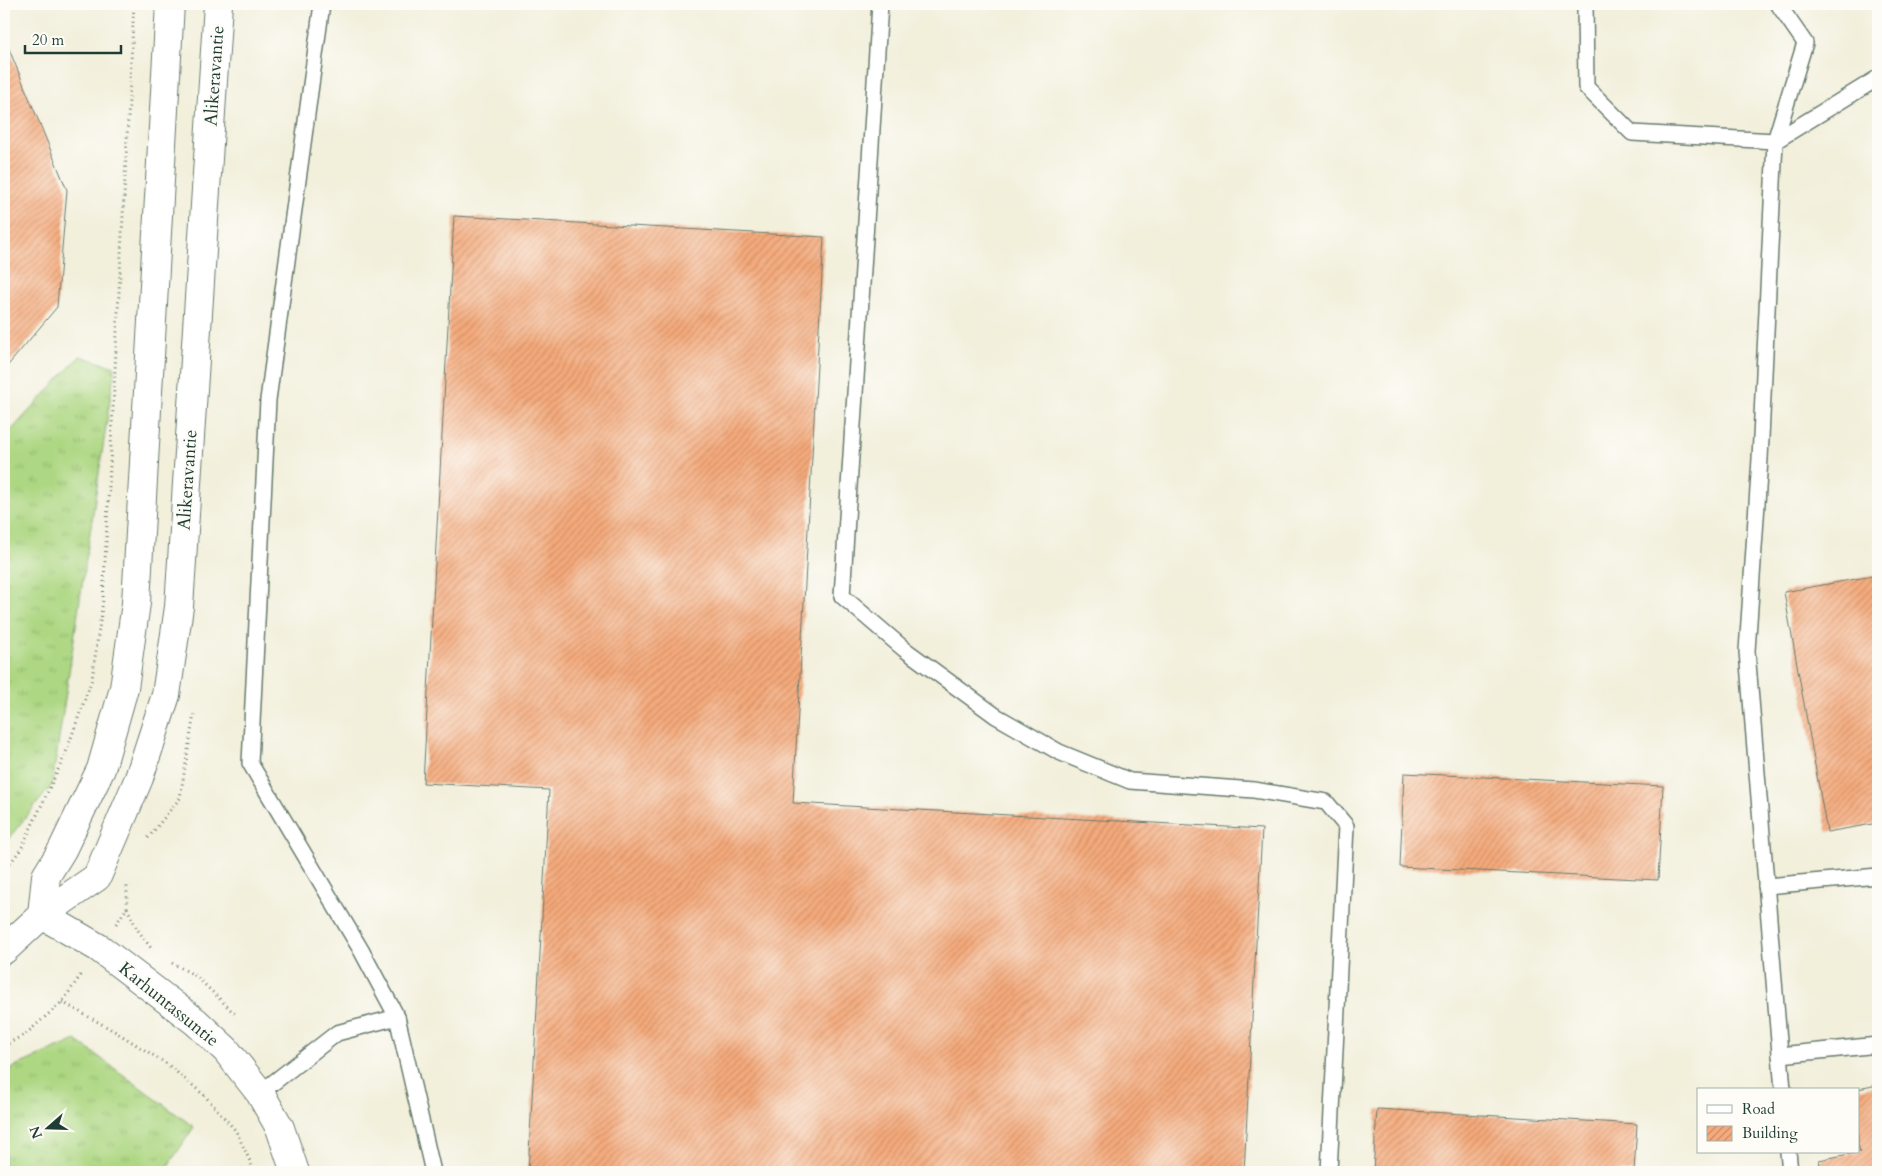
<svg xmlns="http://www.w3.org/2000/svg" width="1882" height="1176" viewBox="0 0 1882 1176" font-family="Cardo,serif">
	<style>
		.grass { fill: url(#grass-tufts); stroke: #668a5b }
		.building { fill: url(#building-hatch) }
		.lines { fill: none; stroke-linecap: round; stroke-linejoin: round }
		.lane-casing { stroke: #697b6e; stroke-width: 18 }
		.street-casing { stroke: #697b6e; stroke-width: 30 }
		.secondary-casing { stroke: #697b6e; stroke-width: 30 }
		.path { stroke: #697b6e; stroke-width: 3; stroke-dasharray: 1 4; stroke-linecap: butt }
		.lane { stroke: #fff; stroke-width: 15 }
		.street { stroke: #fff; stroke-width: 28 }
		.secondary { stroke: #fff; stroke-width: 28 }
		.labels { text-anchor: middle; stroke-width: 4.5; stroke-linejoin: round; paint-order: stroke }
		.street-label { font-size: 18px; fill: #1f3d34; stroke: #fdfcf7 }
	</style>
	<defs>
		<pattern id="grass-tufts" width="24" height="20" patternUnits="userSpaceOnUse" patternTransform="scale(1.25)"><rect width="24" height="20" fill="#add782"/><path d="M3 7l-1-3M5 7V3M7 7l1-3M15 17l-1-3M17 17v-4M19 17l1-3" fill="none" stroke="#94b971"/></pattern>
		<pattern id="building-hatch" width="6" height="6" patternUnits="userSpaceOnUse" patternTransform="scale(1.25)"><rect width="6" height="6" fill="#f6aa7b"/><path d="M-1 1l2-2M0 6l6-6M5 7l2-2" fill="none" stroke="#c78c66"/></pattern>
	</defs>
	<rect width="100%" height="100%" fill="#fdfcf7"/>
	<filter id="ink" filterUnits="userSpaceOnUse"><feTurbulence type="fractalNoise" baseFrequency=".02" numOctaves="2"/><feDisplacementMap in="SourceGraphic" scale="10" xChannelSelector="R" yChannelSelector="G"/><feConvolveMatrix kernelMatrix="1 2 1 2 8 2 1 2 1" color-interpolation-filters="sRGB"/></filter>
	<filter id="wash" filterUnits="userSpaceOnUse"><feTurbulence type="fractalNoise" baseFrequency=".0096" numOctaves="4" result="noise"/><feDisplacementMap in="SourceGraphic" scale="20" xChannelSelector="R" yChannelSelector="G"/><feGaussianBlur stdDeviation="1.12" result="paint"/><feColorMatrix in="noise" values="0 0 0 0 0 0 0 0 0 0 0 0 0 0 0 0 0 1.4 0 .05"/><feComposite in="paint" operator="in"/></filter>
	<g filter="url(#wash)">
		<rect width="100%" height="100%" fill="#f2efdb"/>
		<g class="grass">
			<polygon points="80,356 115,367 52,785 4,844 4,438"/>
			<polygon points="76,1040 194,1127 164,1172 4,1172 4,1075 16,1066"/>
		</g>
		<g id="blocks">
			<g class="building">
				<polygon points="4,37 67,190 57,307 4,370"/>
				<polygon points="454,216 824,237 793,803 1262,829 1244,1172 528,1172 549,790 423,783"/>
				<polygon points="1878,575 1878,823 1827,832 1784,592"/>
				<polygon points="1404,773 1663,786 1658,880 1400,867"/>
				<polygon points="1878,1085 1878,1172 1821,1172 1819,1160 1860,1152 1858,1144 1858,1089"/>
				<polygon points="1377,1109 1637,1124 1634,1172 1373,1172"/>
			</g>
		</g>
	</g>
	<g filter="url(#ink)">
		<use href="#blocks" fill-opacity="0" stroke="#697b6e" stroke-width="1"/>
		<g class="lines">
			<defs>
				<g id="lane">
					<polyline points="322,4 268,400 250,763 361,950 397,1017 433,1172"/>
					<polyline points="880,4 842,596 904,649 996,716 1059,752 1130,781 1254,790 1326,802 1346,826 1329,1172"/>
					<polyline points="1585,4 1586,87 1632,133 1775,141 1878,78"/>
					<polyline points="1778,4 1805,43 1775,141 1760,459 1747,651 1783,1090"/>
					<polyline points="1766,886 1878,876"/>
					<polyline points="1780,1055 1878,1045"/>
					<polyline points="260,1093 337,1033 397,1017"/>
					<polyline points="1788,1152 1790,1172"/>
				</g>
				<g id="street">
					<polyline points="42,915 97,877 139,778 166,695 179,607 218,4"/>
					<polyline points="42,915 46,876 62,850 101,769 124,688 136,603 170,4"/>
				</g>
				<polyline id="secondary" points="4,950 42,915 99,948 196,1022 226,1050 260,1093 280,1128 295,1172"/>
			</defs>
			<use href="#lane" class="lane-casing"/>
			<use href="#street" class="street-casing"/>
			<use href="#secondary" class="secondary-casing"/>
			<g class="path">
				<polyline points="148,838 180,798 194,714"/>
				<polyline points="4,871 21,849 65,755 92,679 103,600 134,4"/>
				<polyline points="127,908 137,929 151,948"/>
				<polyline points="116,924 127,908 127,886"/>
				<polyline points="172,963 196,976 235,1014"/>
				<polyline points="62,1002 116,1032 167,1064 205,1096 236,1131 255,1172"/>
				<polyline points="4,1046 27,1033 62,1002 83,972"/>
			</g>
			<use href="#lane" class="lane"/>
			<use href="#street" class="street"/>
			<use href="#secondary" class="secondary"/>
		</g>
	</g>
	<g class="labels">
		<g class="street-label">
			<text transform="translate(214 76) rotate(-86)" y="6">Alikeravantie</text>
			<text transform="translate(187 480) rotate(-86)" y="6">Alikeravantie</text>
			<text transform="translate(169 1004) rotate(39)" y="6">Karhuntassuntie</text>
		</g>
	</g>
	<rect width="1882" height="1176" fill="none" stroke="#fdfcf7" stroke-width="20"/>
	<rect x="1697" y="1088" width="162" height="65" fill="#fdfcf7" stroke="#a4b0a9"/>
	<rect x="1707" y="1105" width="25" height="8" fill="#ffffff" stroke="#a4b0a9"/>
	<text x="1742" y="1114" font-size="15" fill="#1f3d34">Road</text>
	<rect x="1707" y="1126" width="25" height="15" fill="url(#building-hatch)" stroke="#a4b0a9"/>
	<text x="1742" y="1138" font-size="15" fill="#1f3d34">Building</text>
	<g transform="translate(48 1128) rotate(250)" stroke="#fdfcf7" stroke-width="4" paint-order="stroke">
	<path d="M0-4L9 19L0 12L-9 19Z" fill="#1f3d34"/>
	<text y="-8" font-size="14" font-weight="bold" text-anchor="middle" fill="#1f3d34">N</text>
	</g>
	<path d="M25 45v8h96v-8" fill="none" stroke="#1f3d34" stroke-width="2.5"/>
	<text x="32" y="45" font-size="15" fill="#1f3d34" stroke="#fdfcf7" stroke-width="4" paint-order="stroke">20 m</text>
</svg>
